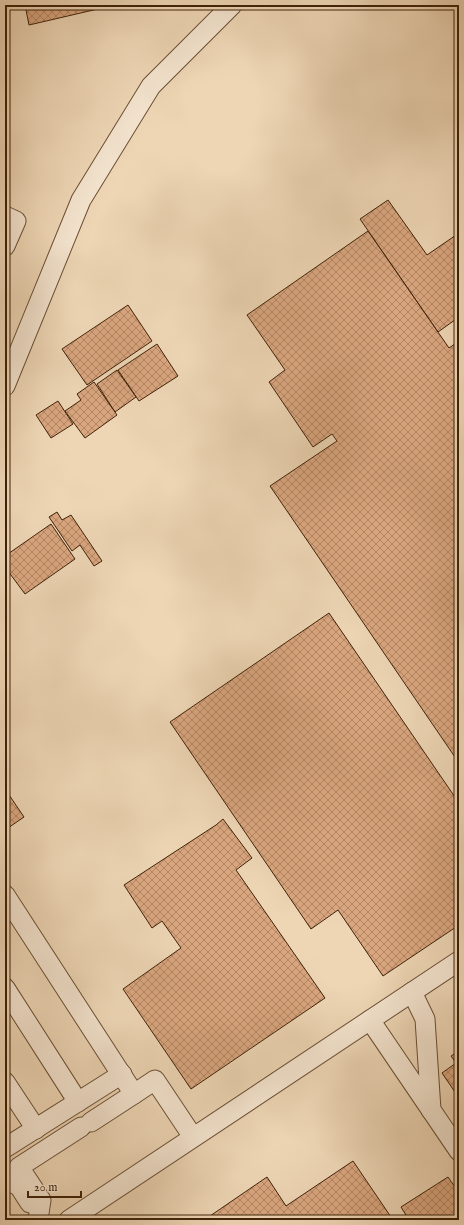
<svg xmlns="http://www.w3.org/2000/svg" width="464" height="1225" viewBox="0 0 464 1225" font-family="'IM FELL English',serif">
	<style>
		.building { fill: url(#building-cross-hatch); stroke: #3f2209 }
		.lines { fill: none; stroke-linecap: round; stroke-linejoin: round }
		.minor-casing { stroke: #6b4f34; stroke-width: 21 }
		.minor { stroke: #f4e4cf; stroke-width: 19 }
	</style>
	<defs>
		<pattern id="building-cross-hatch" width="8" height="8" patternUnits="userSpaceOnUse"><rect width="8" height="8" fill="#daa67f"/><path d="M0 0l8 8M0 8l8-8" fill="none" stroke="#b28766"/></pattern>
	</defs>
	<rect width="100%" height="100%" fill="#eed6b5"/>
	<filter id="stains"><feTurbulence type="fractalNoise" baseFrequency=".005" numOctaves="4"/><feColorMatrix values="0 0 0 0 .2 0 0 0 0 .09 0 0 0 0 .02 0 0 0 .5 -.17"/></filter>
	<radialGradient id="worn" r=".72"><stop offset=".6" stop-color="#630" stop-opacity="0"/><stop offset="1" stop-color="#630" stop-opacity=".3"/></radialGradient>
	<g class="building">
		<polygon points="25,5 115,5 29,25"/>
		<polygon points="388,200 427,255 459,233 459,317 438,332 360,219"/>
		<polygon points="368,231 449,348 459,341 459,763 270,486 337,441 332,434 313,447 269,382 285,370 247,315"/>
		<polygon points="128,305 152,341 87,385 62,349"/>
		<polygon points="157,344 178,376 139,401 118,370"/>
		<polygon points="117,370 136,397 115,412 97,384"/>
		<polygon points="94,382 117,415 85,438 65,411 81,400 77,394"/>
		<polygon points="58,401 73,424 51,438 36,415"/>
		<polygon points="57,512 62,520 71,515 102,561 94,566 80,545 72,551 49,517"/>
		<polygon points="51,524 75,559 25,594 5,567 5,556"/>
		<polygon points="329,613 459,803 459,925 383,976 338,910 311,929 170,722"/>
		<polygon points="5,789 24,817 5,830"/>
		<polygon points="223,819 252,858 236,870 325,998 191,1089 123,989 181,948 162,921 152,928 124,885 216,825"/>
		<polygon points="459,1051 459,1098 442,1073 456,1063 451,1056"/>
		<polygon points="353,1161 393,1220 213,1220 210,1216 267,1177 286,1206"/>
		<polygon points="448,1177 459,1193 459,1220 409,1220 401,1207"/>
	</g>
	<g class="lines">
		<defs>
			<g id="minor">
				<polyline points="5,216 16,221 5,246"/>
				<polyline points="5,386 81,200 151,86 232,5"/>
				<polyline points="5,895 134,1094 91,1122"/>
				<polyline points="5,988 78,1102"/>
				<polyline points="412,992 425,1019 431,1110"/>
				<polyline points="370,1020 459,1151"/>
				<polyline points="5,1082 36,1129"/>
				<polyline points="134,1094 155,1080 193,1137"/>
				<polyline points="5,1148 122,1074"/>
				<polyline points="5,1177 6,1176 10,1182 19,1186 30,1203"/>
				<polyline points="38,1220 41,1200 19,1167 81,1127"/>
				<polyline points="69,1220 459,961"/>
			</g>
		</defs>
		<use href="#minor" class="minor-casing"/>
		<use href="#minor" class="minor"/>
	</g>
	<rect width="464" height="1225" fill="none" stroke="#eed6b5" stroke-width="20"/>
	<rect x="6" y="6" width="452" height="1213" fill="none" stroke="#3f2209" stroke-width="2"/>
	<rect x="10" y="10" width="444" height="1205" fill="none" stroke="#3f2209"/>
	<path d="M28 1191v6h53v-6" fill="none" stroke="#3f2209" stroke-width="2"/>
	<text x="34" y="1191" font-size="12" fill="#3f2209" stroke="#f4e4cf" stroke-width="3" paint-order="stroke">20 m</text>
	<rect width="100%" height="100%" filter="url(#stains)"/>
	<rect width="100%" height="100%" fill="url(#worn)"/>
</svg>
